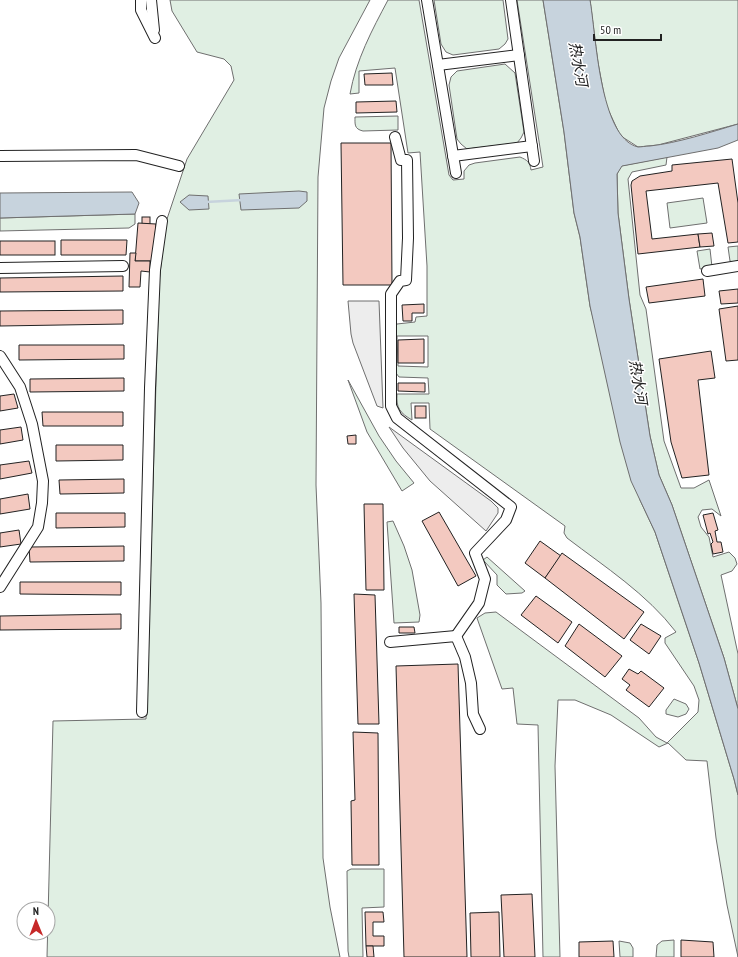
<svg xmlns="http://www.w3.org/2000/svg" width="738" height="957" viewBox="0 0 738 957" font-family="'PT Sans Narrow','Noto Sans SC',sans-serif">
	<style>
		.green { fill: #e0efe3; stroke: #6f6f6f; fill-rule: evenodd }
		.parking { fill: #ededed; stroke: #6f6f6f }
		.water { fill: #c7d3dd; stroke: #6f6f6f }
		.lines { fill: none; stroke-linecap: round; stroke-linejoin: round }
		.stream { stroke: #c7d3dd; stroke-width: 2.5 }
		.building { fill: #f3c9c0; stroke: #222 }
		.minor-casing { stroke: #222; stroke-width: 12 }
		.minor { stroke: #fff; stroke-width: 10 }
		.labels { text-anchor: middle; stroke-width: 3; stroke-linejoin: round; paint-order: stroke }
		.water-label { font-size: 15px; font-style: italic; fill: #222; stroke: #fff }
	</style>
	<rect width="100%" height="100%" fill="#fff"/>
	<g class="green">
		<polygon points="170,0 370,0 339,58 331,81 324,108 318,177 316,485 321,603 323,858 330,907 340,957 47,957 53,721 146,719 159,282 166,222 187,159 234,80 231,66 224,59 197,52 172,11"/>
		<path d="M388,0H419L449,175L453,180L464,179V171L469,165L475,163L520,157C527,160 530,162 531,170L543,167L517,0H543L564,132L574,213L580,237L590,306L640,500L655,532L699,663L734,779L738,795V957L727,905L716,838L707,761L686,760L668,743L659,747L611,715L575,700H558L555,766L560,957H543L538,725L517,724L513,688L502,689L477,618L485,613L496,612L639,718L656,737L667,743L698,712L699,700L694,686L665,643V638L676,632C647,594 605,567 567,538L564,533L565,526L430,429L429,403H411L412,420C400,413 396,408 397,394H429L428,378L399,377L396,373L395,327L397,324L415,322L416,317L427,316V266L420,152L408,153L395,68L359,71V93L350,94C356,60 372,30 388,0ZM397,336H428V367L398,366Z"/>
		<polygon points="434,0 503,0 508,39 505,44 499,49 453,55 446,52 441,44"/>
		<polygon points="590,0 738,0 738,124 658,145 638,147 624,138 619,133 606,105 598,63"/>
		<polygon points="505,64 515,73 524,132 521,138 517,143 467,149 461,144 457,139 449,85 451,77 457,71"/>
		<path d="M398,116V130L363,131C354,129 355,124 355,117Z"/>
		<polygon points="667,157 666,165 632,172 628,179 640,295 646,309 664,441 681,488 694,488 709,480 721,516 712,509 702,510 698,517 701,527 709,537 713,557 729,552 735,558 737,564 732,571 721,575 738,654 738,709 724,658 672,505 659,475 650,436 629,299 618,213 617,174 621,166"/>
		<polygon points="703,198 707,223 670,228 667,203"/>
		<polygon points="135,214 135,224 129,228 0,231 0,218"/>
		<polygon points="738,246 738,261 732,262 730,261 728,247"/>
		<polygon points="710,249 712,267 700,269 697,251"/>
		<polygon points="348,380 379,436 396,461 414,483 402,491 367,432"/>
		<polygon points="393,521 404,546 412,570 420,615 419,622 394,623 387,522"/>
		<polygon points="487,557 525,591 522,593 506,594 497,585 497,575 483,560"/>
		<polygon points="674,699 686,704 689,709 686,714 678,717 666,714 666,710"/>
		<polygon points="351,869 384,869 384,907 362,908 363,957 349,957 348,951 347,871"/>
		<polygon points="674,940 674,957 656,957 657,945 662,941"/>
		<polygon points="619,941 630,943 633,948 633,957 620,957"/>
	</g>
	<g class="parking">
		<polygon points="348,301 379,301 383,408 377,406 353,343 351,334"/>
		<polygon points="389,427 491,501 498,508 498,513 486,531 430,481 403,448"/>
	</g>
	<g class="water">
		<path d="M543,0H590C596,32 599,138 638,147C641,147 646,146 650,146C678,143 711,132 738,124V140L718,148L622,166L617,174L618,213L629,299L650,436L659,475L672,505L724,658L738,709V795L734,779L699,663L655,532L631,481L620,442L590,306L580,237L574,213L564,132Z"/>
		<polygon points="299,191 307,192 307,201 299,208 241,210 239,194"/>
		<polygon points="132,192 139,203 135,214 0,218 0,193"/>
		<polygon points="189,195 208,196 209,209 189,210 180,202"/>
	</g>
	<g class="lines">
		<polyline class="stream" points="206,202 243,200"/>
	</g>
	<g class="building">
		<polygon points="392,73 393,85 365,85 364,74"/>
		<polygon points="396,101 397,112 356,113 356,102"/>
		<polygon points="341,143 391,143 392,285 343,285"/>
		<polygon points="732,159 738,203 738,242 728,243 718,183 646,191 652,239 698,234 700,247 638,254 631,185 632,181 640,176 672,171 672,165"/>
		<rect x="142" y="217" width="8" height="7"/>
		<polygon points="138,223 156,224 153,261 135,261"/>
		<polygon points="712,233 714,246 700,247 698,234"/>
		<polygon points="61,240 127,240 126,255 61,255"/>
		<rect x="0" y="241" width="55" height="14"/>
		<polygon points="130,253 136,253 135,261 150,261 150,272 141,271 140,287 129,287"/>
		<polygon points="123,276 123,291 0,292 0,278"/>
		<polygon points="703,279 705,296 649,303 646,287"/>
		<polygon points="738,289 738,303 721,304 719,291"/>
		<polygon points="424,304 424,313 412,313 412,321 403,321 402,305"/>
		<polygon points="738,306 738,360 726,361 719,309"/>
		<polygon points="123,310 123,324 0,326 0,311"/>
		<polygon points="424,339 424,363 398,363 398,340"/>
		<polygon points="19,345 124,345 124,359 19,360"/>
		<polygon points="711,351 715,378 698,380 709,475 682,478 671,442 659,359"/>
		<polygon points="124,378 124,391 30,392 30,379"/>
		<polygon points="398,383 425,383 425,392 398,391"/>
		<polygon points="14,394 18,408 0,411 0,396"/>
		<rect x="415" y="406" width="11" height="12"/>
		<polygon points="42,412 123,412 123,426 43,426"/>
		<polygon points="21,427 23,440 0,444 0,430"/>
		<polygon points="356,435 356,444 348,444 347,436"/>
		<polygon points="56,445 123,445 123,460 56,461"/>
		<polygon points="29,461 32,473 0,479 0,465"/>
		<polygon points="124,479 124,493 60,494 59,480"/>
		<polygon points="28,494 30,509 0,514 0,499"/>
		<polygon points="364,504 383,504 384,590 366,590"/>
		<polygon points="439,512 476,576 458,586 422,521"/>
		<polygon points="56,513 125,513 125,527 56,528"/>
		<polygon points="713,513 718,530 715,531 717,542 721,542 723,552 713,554 711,544 713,542 710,533 708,534 703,515"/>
		<polygon points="19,530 21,544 0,547 0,533"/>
		<polygon points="540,541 561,556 545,578 525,563"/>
		<polygon points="124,546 124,561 30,562 29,547"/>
		<polygon points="562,553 644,612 624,639 545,578"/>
		<polygon points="20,582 121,582 121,595 20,594"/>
		<polygon points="354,594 375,595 379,724 358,724"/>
		<polygon points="536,596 572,622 558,643 521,615"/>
		<polygon points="121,614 121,629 0,630 0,616"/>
		<polygon points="579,624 622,656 605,677 565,646"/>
		<polygon points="641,624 661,636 649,654 630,640"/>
		<polygon points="399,627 414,627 415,633 399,633"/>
		<polygon points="458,664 467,957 404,957 396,666"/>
		<polygon points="629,669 638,674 641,671 664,688 649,707 626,690 630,685 622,679"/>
		<polygon points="353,732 378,733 379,865 352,865 351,801 355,800"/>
		<polygon points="532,894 535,957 504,957 501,895"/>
		<polygon points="365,912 383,912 384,922 373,922 373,936 384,936 384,946 366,946"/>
		<polygon points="499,912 500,957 471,957 470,913"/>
		<polygon points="681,940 713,942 714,957 681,957"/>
		<polygon points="613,941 614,957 579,957 579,942"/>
		<polygon points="366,946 373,946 374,957 367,957"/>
	</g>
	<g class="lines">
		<defs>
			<g id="minor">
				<polyline points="141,0 141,10 155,38"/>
				<polyline points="151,0 154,30"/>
				<polyline points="427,0 456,173"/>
				<polyline points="511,0 534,161"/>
				<polyline points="438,65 519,55"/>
				<polyline points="395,137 401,160 407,160 408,238 406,280 400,281 391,294 391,406 397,418 511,507 506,520 475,553 485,579 479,603 456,636"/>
				<polyline points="0,156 136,155 179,166"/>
				<polyline points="453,156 532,146"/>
				<polyline points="0,268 123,266"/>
				<polyline points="707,271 738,266"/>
				<polyline points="0,356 20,387 32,424 43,481 42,503 38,527 0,587"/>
				<polyline points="390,642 456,636 465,657 471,683 473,714 480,729"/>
				<polyline points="142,712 150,388 155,270 162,221"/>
			</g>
		</defs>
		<use href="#minor" class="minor-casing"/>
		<use href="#minor" class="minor"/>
	</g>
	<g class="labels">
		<g class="water-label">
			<text transform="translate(578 64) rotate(80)" y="5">热水河</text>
			<text transform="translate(638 382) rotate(81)" y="5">热水河</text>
		</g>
	</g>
	<g transform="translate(36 921) rotate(359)"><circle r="19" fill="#ffffff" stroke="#a7a7a7"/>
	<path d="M0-3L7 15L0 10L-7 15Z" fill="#c62828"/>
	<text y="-6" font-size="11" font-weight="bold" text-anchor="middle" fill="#222222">N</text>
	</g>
	<path d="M594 34v6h67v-6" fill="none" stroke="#222222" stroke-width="2"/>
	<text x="600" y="34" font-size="12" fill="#222222" stroke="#ffffff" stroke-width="3" paint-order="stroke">50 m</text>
</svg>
